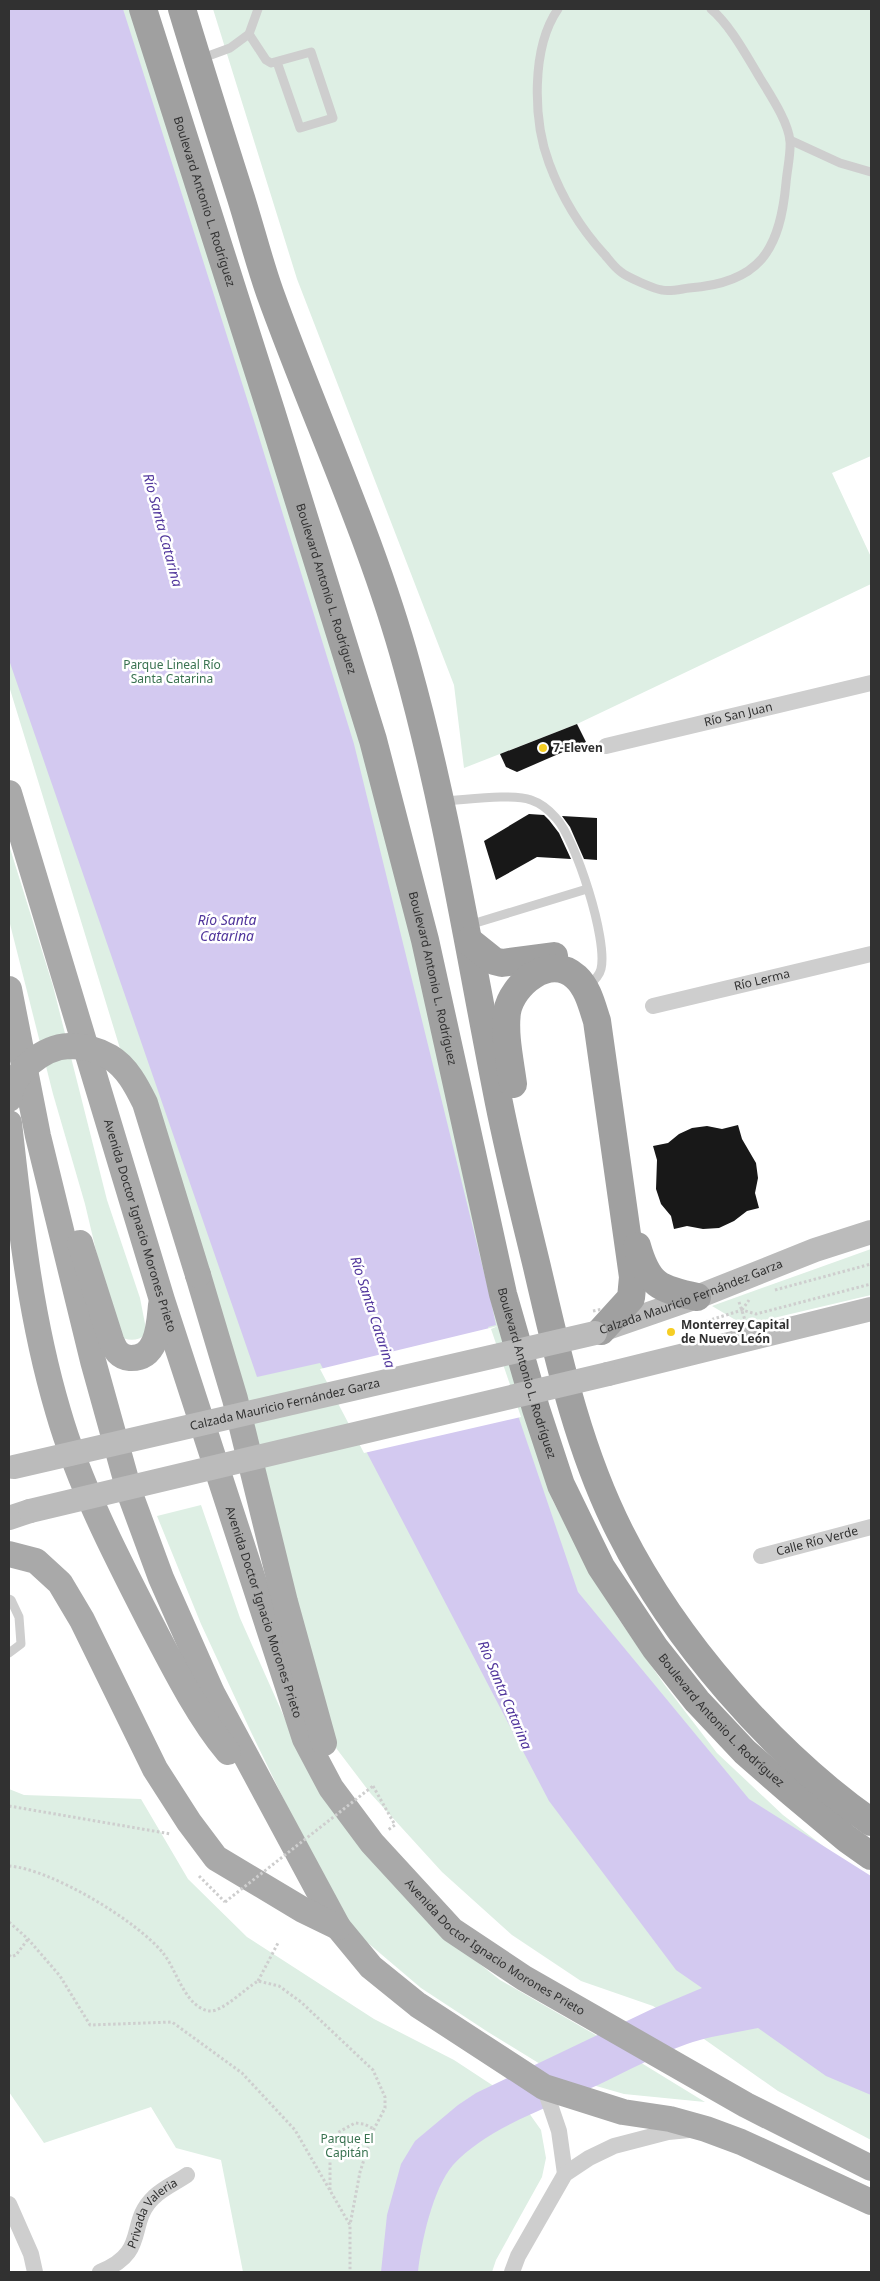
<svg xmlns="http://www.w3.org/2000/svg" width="880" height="2281" viewBox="0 0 880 2281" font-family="'Noto Sans',sans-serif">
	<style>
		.green { fill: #deefe4 }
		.water { fill: #d3c9f0 }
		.pier { fill: #fff }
		.building { fill: #181818 }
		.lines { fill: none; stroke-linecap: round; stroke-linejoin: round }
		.path { stroke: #cecece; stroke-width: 3; stroke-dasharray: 2.5 2.5; stroke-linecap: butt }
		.service { stroke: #cecece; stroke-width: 9 }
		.minor { stroke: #cecece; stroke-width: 16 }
		.secondary { stroke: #bbb; stroke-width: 24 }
		.primary { stroke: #a9a9a9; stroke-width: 26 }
		.trunk { stroke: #a0a0a0; stroke-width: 28 }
		.path-bridge { stroke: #cecece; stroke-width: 3; stroke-dasharray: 2.5 2.5; stroke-linecap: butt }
		.secondary-bridge { stroke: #bbb; stroke-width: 24 }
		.primary-bridge { stroke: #a9a9a9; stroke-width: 26 }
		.poi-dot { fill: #f6ce24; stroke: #fff; stroke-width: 2 }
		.labels { text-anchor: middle; stroke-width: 5; stroke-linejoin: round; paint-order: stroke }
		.street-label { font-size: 12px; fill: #313131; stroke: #fff }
		.park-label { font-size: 12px; fill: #397250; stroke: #fff }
		.poi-label { font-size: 12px; font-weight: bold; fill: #313131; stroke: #fff; text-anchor: start }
		.water-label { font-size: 14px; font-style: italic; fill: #51369c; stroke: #fff }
	</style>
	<rect width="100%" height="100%" fill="#fff"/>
	<g class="green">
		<polygon points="9,9 133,9 383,816 526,1418 553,1501 588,1567 618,1618 664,1684 717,1753 783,1815 871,1883 871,2140 778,2091 704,2039 653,2006 581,1981 512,1935 442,1872 371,1794 333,1744 9,686"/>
		<polygon points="213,9 871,9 871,456 832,473 871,557 871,584 577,724 464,768 454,685 297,279"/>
		<path d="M9,845L53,986L107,1200L140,1298L147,1334C136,1342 128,1341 116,1335L85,1204L53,1094L9,920Z"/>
		<polygon points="871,1249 871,1295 744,1325 712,1306"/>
		<polygon points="201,1505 240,1618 289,1728 443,1935 500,1980 594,2034 705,2102 624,2094 558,2075 488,2032 421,1988 355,1932 320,1874 251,1732 201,1624 157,1516"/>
		<polygon points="9,1789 24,1795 141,1799 188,1879 247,1937 374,2019 454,2060 524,2106 541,2130 546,2158 542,2177 496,2260 492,2272 243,2272 221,2160 176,2148 151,2107 44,2143 9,2092"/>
	</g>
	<path class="water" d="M9,9H123L255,424L354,744L491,1301L496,1325L488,1327L578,1592L749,1799L871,1876V2095L826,2076L758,2028C735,2033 709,2036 687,2044C657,2055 627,2071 598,2085C552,2106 488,2127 453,2165C433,2188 421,2243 418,2272H381L387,2215L401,2164L415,2141L458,2105L476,2093L652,2009L702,1988L676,1970L549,1801L320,1363L257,1377L9,660Z"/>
	<polygon class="pier" points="498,1326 491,1329 521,1417 364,1453 320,1369"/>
	<g class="building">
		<polygon points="577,724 586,742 517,772 506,767 500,754"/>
		<polygon points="529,814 544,815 549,820 559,833 571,859 537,857 496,880 484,841"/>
		<polygon points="562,816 597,818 597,860 584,859 570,827"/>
		<polygon points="738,1125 742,1139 756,1163 758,1178 755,1193 759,1208 747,1211 734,1221 719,1228 703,1229 687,1226 674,1229 671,1216 661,1204 656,1189 657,1160 653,1146 668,1143 679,1134 692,1128 707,1126 722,1129"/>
	</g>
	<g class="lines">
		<g class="path">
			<polyline points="775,1290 871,1264"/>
			<polyline points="739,1302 745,1320"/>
			<polyline points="742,1310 749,1300"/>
			<polyline points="688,1327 742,1310 756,1314 871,1284"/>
			<polyline points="373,1786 395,1825 388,1830"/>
			<polyline points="9,1806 171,1834"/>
			<path d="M9,1866C51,1869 136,1920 163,1953C177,1970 185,2008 210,2011C222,2012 246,1988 258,1981L279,1986L301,2002L373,2070L385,2097V2108L374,2129L360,2172L350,2225"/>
			<polyline points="199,1876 225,1902"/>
			<polyline points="9,1922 28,1939 60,1976 90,2025 172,2022 242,2073 295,2130 350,2225 350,2272"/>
			<polyline points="9,1955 11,1957 16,1955 28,1939"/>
			<polyline points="258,1981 278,1943"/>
			<polyline points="330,2190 330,2149 337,2133 355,2123 364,2124 374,2129"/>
		</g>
		<g class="service">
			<path d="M558,9C531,48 533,120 549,163C562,198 580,228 605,255C610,261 615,268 621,272C627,277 654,289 662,290C670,292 681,289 689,288C760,283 780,250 786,183C787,170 791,154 790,141C788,120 768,92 757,73C745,53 729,24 711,9"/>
			<polyline points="249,34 266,60 271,63 311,52 333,118 300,128 277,62"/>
			<polyline points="200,59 230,48 249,34 258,9"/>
			<polyline points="790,140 840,163 871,172"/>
			<path d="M444,801C465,800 513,793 531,800C540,803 550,811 556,818C576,840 608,940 601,969C599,977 593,981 587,987"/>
			<polyline points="469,925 587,889"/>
			<polyline points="9,1599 11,1600 19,1617 21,1644 9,1653"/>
		</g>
		<g class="minor">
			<path id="s1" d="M606,746L871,683"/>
			<path id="s2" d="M653,1006L871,954"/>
			<path id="s3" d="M761,1556L871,1527"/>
			<polyline points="544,2087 559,2131 565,2174"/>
			<polyline points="9,2204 31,2254 35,2272"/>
			<path id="s4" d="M100,2272C150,2252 126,2223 154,2197C163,2188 177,2182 187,2175"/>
			<polyline points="512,2272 518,2256 565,2174 589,2158 614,2146 668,2132 689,2130"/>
		</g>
		<g class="secondary">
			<path id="s5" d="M599,1331L697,1297L815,1250L871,1232"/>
			<polyline points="608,1374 871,1309"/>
			<polyline points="9,1518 30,1511"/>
		</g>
		<g class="primary">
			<path id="s6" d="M9,793L162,1300L305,1739L331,1788L372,1843L452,1930L524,1978L746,2105L871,2168"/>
			<polyline points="9,989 38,1136 93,1361 130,1494 161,1578 212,1693 338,1927 371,1967 418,2005 544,2087 623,2112 670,2119 706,2129 741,2142 871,2202"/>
			<path d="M9,1123C20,1220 30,1317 58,1411C79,1484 115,1554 150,1622C172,1664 198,1716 228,1752"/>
			<path d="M80,1243L111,1340C115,1350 119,1357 130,1358C158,1359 159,1325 161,1305"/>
			<polyline points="198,1275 235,1399 285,1602 324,1743"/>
			<polyline points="9,1554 36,1561 60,1583 82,1620 155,1769 189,1822 216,1858 303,1910 338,1927"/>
		</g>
		<g class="trunk">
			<path id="s7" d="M143,9L271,411L373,740L425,940L503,1294L536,1409L561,1485L601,1567L655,1648L697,1701L745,1752L792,1793L847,1839L871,1856"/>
			<path d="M182,9C201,72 221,135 241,198C251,230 259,262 270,293C315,418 372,538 407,666C447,809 470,957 499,1103C510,1158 524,1213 537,1267C558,1357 578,1449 620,1532C675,1641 772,1752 871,1822"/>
			<polyline points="469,941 494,961 502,963 554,956"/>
			<path d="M513,1084C510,1061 504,1035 507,1012C512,984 550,953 576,977C588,988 592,1006 597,1021L633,1277L631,1298L601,1331"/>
			<path d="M637,1246C648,1285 659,1289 697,1297"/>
		</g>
		<g class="path-bridge">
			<polyline points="593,1311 602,1309"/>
			<polyline points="225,1902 373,1786"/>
		</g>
		<g class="secondary-bridge">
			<path id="s8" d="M14,1467L595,1333"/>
			<polyline points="30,1511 608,1374"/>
		</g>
		<path class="primary-bridge" d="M9,1099C12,1072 43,1047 69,1046C83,1046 98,1050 110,1057C127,1067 137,1087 145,1103L198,1275"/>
	</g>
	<g class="poi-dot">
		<circle cx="543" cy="748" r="5"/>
		<circle cx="671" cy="1332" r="5"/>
	</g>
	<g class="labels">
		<g class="street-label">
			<text dy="4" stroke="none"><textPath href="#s7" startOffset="202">Boulevard Antonio L. Rodríguez</textPath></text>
			<text dy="4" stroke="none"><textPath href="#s7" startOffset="608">Boulevard Antonio L. Rodríguez</textPath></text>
			<text dy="4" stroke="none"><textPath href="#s1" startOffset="136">Río San Juan</textPath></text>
			<text dy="4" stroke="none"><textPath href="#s7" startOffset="1012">Boulevard Antonio L. Rodríguez</textPath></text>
			<text dy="4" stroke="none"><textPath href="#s2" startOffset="112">Río Lerma</textPath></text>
			<text dy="4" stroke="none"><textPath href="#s6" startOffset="452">Avenida Doctor Ignacio Morones Prieto</textPath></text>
			<text dy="4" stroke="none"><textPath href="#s5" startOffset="98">Calzada Mauricio Fernández Garza</textPath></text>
			<text dy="4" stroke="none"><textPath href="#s7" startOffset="1418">Boulevard Antonio L. Rodríguez</textPath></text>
			<text dy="4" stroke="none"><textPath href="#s8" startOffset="278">Calzada Mauricio Fernández Garza</textPath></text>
			<text dy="4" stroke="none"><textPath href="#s3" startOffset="58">Calle Río Verde</textPath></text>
			<text dy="4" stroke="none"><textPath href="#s6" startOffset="858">Avenida Doctor Ignacio Morones Prieto</textPath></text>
			<text dy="4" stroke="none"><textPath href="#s7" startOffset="1822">Boulevard Antonio L. Rodríguez</textPath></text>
			<text dy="4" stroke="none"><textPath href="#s6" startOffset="1278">Avenida Doctor Ignacio Morones Prieto</textPath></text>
			<text dy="4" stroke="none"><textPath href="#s4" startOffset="82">Privada Valeria</textPath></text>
		</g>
		<g class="park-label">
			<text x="172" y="669">Parque Lineal Río<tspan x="172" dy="14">Santa Catarina</tspan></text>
			<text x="347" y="2143">Parque El<tspan x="347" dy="14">Capitán</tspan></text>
		</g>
		<g class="poi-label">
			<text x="553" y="752">7-Eleven</text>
			<text x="681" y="1329">Monterrey Capital<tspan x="681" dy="14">de Nuevo León</tspan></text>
		</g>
		<g class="water-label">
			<text transform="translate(163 530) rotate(75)" y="5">Río Santa Catarina</text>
			<text x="227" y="925">Río Santa<tspan x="227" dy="16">Catarina</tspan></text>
			<text transform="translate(373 1312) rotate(72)" y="5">Río Santa Catarina</text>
			<text transform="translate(505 1695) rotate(67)" y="5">Río Santa Catarina</text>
		</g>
	</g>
	<rect width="880" height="2281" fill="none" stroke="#313131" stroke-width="20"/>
</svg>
